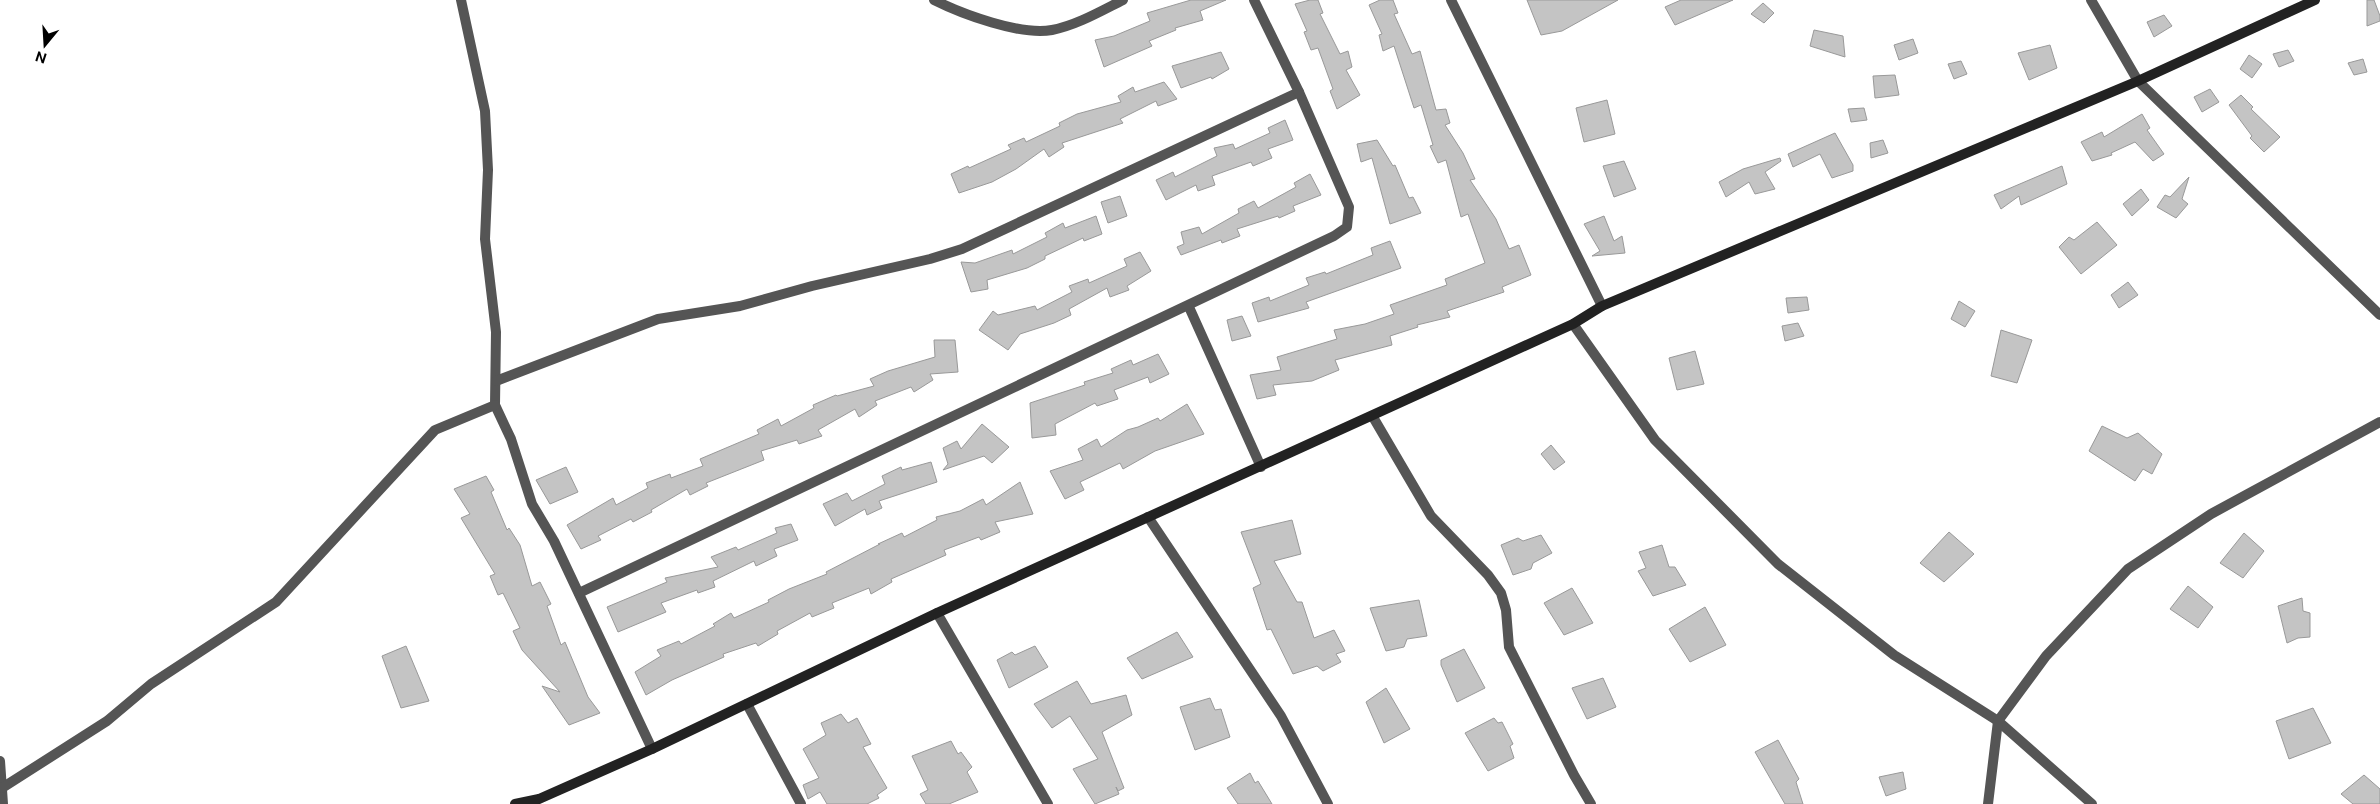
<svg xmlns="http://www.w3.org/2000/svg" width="2380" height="804" viewBox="0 0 2380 804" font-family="'Public Sans',sans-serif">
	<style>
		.building { fill: #c4c4c4; stroke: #999 }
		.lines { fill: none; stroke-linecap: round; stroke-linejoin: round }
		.street { stroke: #555; stroke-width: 10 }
		.secondary { stroke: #222; stroke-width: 10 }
	</style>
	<rect width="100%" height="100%" fill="#fff"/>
	<g class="building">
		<polygon points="1191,0 1226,0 1200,11 1203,20 1175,28 1176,30 1149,41 1152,46 1104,67 1095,40 1114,36 1150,21 1147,13"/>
		<polygon points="1310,0 1318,0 1323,13 1320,14 1340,54 1348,51 1352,67 1346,70 1360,95 1337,109 1330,91 1333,89 1318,48 1311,50 1304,32 1307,31 1295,4"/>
		<polygon points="1380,0 1393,0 1398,13 1394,14 1412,54 1420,51 1436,110 1446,109 1450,123 1445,125 1463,153 1475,179 1470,180 1496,219 1509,249 1519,245 1531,275 1502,287 1504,292 1447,311 1450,317 1417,325 1418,327 1390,336 1392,345 1335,360 1339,370 1312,381 1273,385 1276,395 1257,399 1250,375 1281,370 1277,357 1337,339 1334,330 1365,324 1394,314 1390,305 1447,285 1445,279 1485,263 1468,214 1461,217 1446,160 1438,163 1430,146 1433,145 1421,105 1414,108 1394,46 1383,51 1379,35 1382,34 1369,5"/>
		<polygon points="1527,0 1618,0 1562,31 1541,35"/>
		<polygon points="1681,0 1733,0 1675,25 1665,7"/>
		<polygon points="2367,0 2374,0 2380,16 2380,21 2367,26"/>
		<polygon points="1763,3 1774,13 1764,23 1751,14"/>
		<polygon points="2164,15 2172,26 2154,37 2147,22"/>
		<polygon points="1814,30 1843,36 1845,57 1810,46"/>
		<polygon points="1913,39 1918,53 1899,60 1894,45"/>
		<polygon points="2050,45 2057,68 2029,80 2018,53"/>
		<polygon points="2288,50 2294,61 2279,67 2273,54"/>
		<polygon points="1221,52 1229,69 1212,79 1211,77 1181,88 1172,66"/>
		<polygon points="2249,55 2262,64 2252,78 2240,69"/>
		<polygon points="2363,59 2367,72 2354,75 2348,63"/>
		<polygon points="1961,61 1967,74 1954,79 1948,64"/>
		<polygon points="1895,75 1899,95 1875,98 1873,76"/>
		<polygon points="1164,82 1177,99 1158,106 1156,101 1120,119 1123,123 1062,143 1064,147 1049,157 1044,149 1016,169 992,182 959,193 951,174 968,166 969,168 1011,149 1008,145 1024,138 1026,142 1060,126 1059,123 1077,114 1121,102 1118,96 1133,87 1135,92"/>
		<polygon points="2210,89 2219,102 2202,112 2194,97"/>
		<polygon points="2241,95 2253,107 2251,109 2280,137 2264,152 2250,138 2252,136 2229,105"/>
		<polygon points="1607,100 1615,134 1584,142 1576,108"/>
		<polygon points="1864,108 1867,120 1851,122 1848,109"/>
		<polygon points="2142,114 2150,128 2147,130 2164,154 2153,161 2135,142 2111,153 2112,155 2092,161 2081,142 2102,132 2104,137"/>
		<polygon points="1285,120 1293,140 1268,149 1272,158 1253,166 1251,162 1212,176 1215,185 1198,191 1196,185 1166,200 1156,180 1173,172 1175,177 1217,156 1214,148 1233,144 1235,149 1270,133 1268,128"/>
		<polygon points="1835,133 1853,165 1853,171 1832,178 1820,154 1793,167 1788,154"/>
		<polygon points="1377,140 1393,166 1395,165 1409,198 1413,197 1421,213 1390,224 1372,158 1361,162 1357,144"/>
		<polygon points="1883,140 1888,153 1871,158 1870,143"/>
		<polygon points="1780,158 1781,161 1765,172 1775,189 1755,194 1749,182 1726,197 1719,182 1743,169"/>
		<polygon points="1624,161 1636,189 1614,197 1603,166"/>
		<polygon points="2062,166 2067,184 2021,205 2019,196 2001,209 1994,195"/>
		<polygon points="1310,174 1321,195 1293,206 1295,211 1279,218 1278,216 1237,229 1240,236 1222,243 1221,240 1181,255 1177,247 1184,244 1181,232 1199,227 1202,234 1239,213 1238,209 1254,201 1258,208 1296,187 1294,183"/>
		<polygon points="2189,177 2182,199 2188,204 2176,218 2157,207 2165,195 2170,197"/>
		<polygon points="2141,189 2149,200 2132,216 2123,204"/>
		<polygon points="1120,196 1127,216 1108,223 1101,202"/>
		<polygon points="1096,216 1102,234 1084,241 1083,238 1045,256 1045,259 1027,268 987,280 988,289 971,292 961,262 975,263 1012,250 1013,254 1047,237 1045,233 1063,223 1065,228"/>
		<polygon points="1604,216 1614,241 1622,236 1625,253 1592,256 1600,251 1584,224"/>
		<polygon points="2097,222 2117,245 2081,274 2059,247 2069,237 2074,240"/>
		<polygon points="1390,241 1401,268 1306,302 1309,308 1258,322 1252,303 1269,297 1270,301 1309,285 1306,278 1325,272 1326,274 1373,255 1371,248"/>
		<polygon points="1140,252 1151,271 1127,286 1129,290 1110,297 1107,288 1069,309 1071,315 1054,323 1020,334 1008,350 979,330 993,311 998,315 1035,306 1037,310 1072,292 1069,286 1088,279 1089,283 1127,266 1124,259"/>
		<polygon points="2128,282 2138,295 2119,308 2111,295"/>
		<polygon points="1807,297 1809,310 1788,313 1786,298"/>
		<polygon points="1959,301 1975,311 1965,327 1951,319"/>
		<polygon points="1242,316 1251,336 1232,341 1227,320"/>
		<polygon points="1798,323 1804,336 1785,341 1782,326"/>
		<polygon points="2001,330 2032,340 2017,383 1991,376"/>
		<polygon points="934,340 955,340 958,372 930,374 933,380 914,392 911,387 875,401 877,405 859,417 855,409 818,430 822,436 799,444 797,440 761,451 764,460 706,483 708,486 690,495 687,489 651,510 652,512 633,522 631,519 598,536 601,540 581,549 567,525 613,498 616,505 648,488 646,483 670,474 671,478 703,466 700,459 759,434 757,430 778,419 781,426 814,408 813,405 836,395 837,396 874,386 870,379 888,371 935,357"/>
		<polygon points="1695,351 1704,384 1677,390 1669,358"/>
		<polygon points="1158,354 1169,374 1150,383 1148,377 1114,390 1118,399 1097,406 1095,403 1055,424 1056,435 1032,438 1030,403 1085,385 1084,382 1113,373 1111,369 1131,360 1133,365"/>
		<polygon points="1187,404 1204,434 1155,451 1123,469 1120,463 1080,482 1084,490 1065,499 1050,471 1083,460 1078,449 1097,439 1101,447 1127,430 1138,427 1158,418 1160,421"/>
		<polygon points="982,424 1009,447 992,463 984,456 943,470 948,464 943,448 957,441 961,449"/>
		<polygon points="2102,426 2127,438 2138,433 2162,454 2152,474 2143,469 2135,481 2089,451"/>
		<polygon points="1551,445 1565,462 1554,470 1541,454"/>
		<polygon points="931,462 937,482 879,501 882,508 867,515 865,509 835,526 823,504 847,493 852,501 885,484 882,476 901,467 902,470"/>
		<polygon points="566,467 578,492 550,504 536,480"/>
		<polygon points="486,476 494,490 491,492 507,530 509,528 520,545 532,586 540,582 551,604 547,606 561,645 565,642 588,697 600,713 569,725 542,686 560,692 522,650 513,631 520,628 503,593 498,595 490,576 495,574 461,518 470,514 454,489"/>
		<polygon points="1020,482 1033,514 995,522 1000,532 981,540 979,537 944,550 946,555 891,579 892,582 871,594 869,588 832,603 834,608 812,617 810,613 777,631 778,634 758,646 756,643 723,654 724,657 672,680 646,695 635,672 661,656 657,650 679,641 681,644 715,626 713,624 731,613 734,618 769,602 768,600 789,589 827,574 826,572 880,544 878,544 902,533 904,537 937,520 936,517 960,511 983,499 986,505"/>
		<polygon points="1292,520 1301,554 1274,561 1297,602 1302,602 1314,638 1334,630 1345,651 1336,654 1341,662 1323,671 1317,666 1293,674 1271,629 1267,630 1253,588 1261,584 1241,532"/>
		<polygon points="791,524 798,540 774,549 777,556 756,566 754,561 713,581 715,587 698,593 697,590 661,603 666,612 618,632 607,607 667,582 665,578 718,567 711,557 736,547 738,550 777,533 775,528"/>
		<polygon points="1949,532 1974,554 1944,582 1920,563"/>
		<polygon points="2244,533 2264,551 2243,578 2220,563"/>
		<polygon points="1541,535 1552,553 1533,563 1531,569 1513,575 1501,545 1518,538 1523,541"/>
		<polygon points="1662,545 1669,567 1675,567 1686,585 1653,596 1638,571 1646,568 1639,552"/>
		<polygon points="2188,586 2213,607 2198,628 2170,609"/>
		<polygon points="1572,588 1593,623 1564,635 1544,603"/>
		<polygon points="2302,598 2303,611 2310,613 2310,637 2298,638 2287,643 2278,606"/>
		<polygon points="1419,600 1427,636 1407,639 1404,647 1386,651 1370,608"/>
		<polygon points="1705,607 1726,645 1690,662 1669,629"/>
		<polygon points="1177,632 1193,657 1142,679 1127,658"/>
		<polygon points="406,646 429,701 401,708 382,656"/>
		<polygon points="1035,646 1048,667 1009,688 997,660 1012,652 1015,655"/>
		<polygon points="1464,649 1485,688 1457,702 1441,665 1441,660"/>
		<polygon points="1603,678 1616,707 1587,719 1572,688"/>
		<polygon points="1077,681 1091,704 1126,695 1132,715 1102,732 1124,788 1118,791 1116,787 1119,794 1095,804 1073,769 1098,759 1070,716 1052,728 1034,704"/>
		<polygon points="1386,688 1410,729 1384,743 1366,702"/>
		<polygon points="1210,698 1215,710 1221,709 1230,737 1195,750 1180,707"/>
		<polygon points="2313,708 2331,743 2289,759 2276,721"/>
		<polygon points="841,714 848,723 857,718 871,744 863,747 887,788 877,795 879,798 867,804 827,804 820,792 808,799 803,785 819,778 803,749 826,735 821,723"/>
		<polygon points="1494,718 1498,723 1502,722 1513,744 1510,746 1514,758 1488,771 1465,733"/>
		<polygon points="1778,740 1799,779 1796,782 1803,804 1785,804 1755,752"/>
		<polygon points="951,741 958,754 961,752 972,767 967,772 978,792 949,804 926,804 920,794 928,790 912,756"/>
		<polygon points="1903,772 1906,789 1886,796 1879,777"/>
		<polygon points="1250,773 1255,783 1258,781 1272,804 1238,804 1227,788"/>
		<polygon points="2364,775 2380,789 2380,804 2353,804 2341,794"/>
	</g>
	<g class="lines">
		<g class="street">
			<polyline points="461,0 485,111 488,170 485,239 496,332 495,405 511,439 532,504 554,541 652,749"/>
			<path d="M934,0C962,14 1021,36 1052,30C1077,25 1101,11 1123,0"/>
			<polyline points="1451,0 1602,306"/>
			<polyline points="2091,0 2138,81 2380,315"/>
			<polyline points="1189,307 1261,467"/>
			<polyline points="1573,324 1655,440 1778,564 1894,655 1998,721 2092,804"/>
			<polyline points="496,381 658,319 740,306 812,286 930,259 962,249 1299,92"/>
			<polyline points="1373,417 1431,516 1488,575 1501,593 1506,610 1509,647 1574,775 1591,804"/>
			<polyline points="1148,517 1281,716 1328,804"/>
			<polyline points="579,593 1334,236 1347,227 1349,207 1299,92 1254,0"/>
			<polyline points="937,613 1048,804"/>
			<polyline points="747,704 801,804"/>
			<polyline points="0,761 3,804"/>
			<polyline points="2,788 107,721 151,684 276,602 435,430 495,405"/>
			<polyline points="1988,804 1998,721 2046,656 2128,569 2211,514 2380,422"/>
		</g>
		<polyline class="secondary" points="515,804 539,799 652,749 937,613 1573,324 1602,306 2138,81 2315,0"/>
	</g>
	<g transform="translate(45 45) rotate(198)" stroke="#ffffff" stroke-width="4" paint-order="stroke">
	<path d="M0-4L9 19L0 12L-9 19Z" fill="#000000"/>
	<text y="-8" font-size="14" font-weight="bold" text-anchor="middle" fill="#000000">N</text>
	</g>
</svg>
